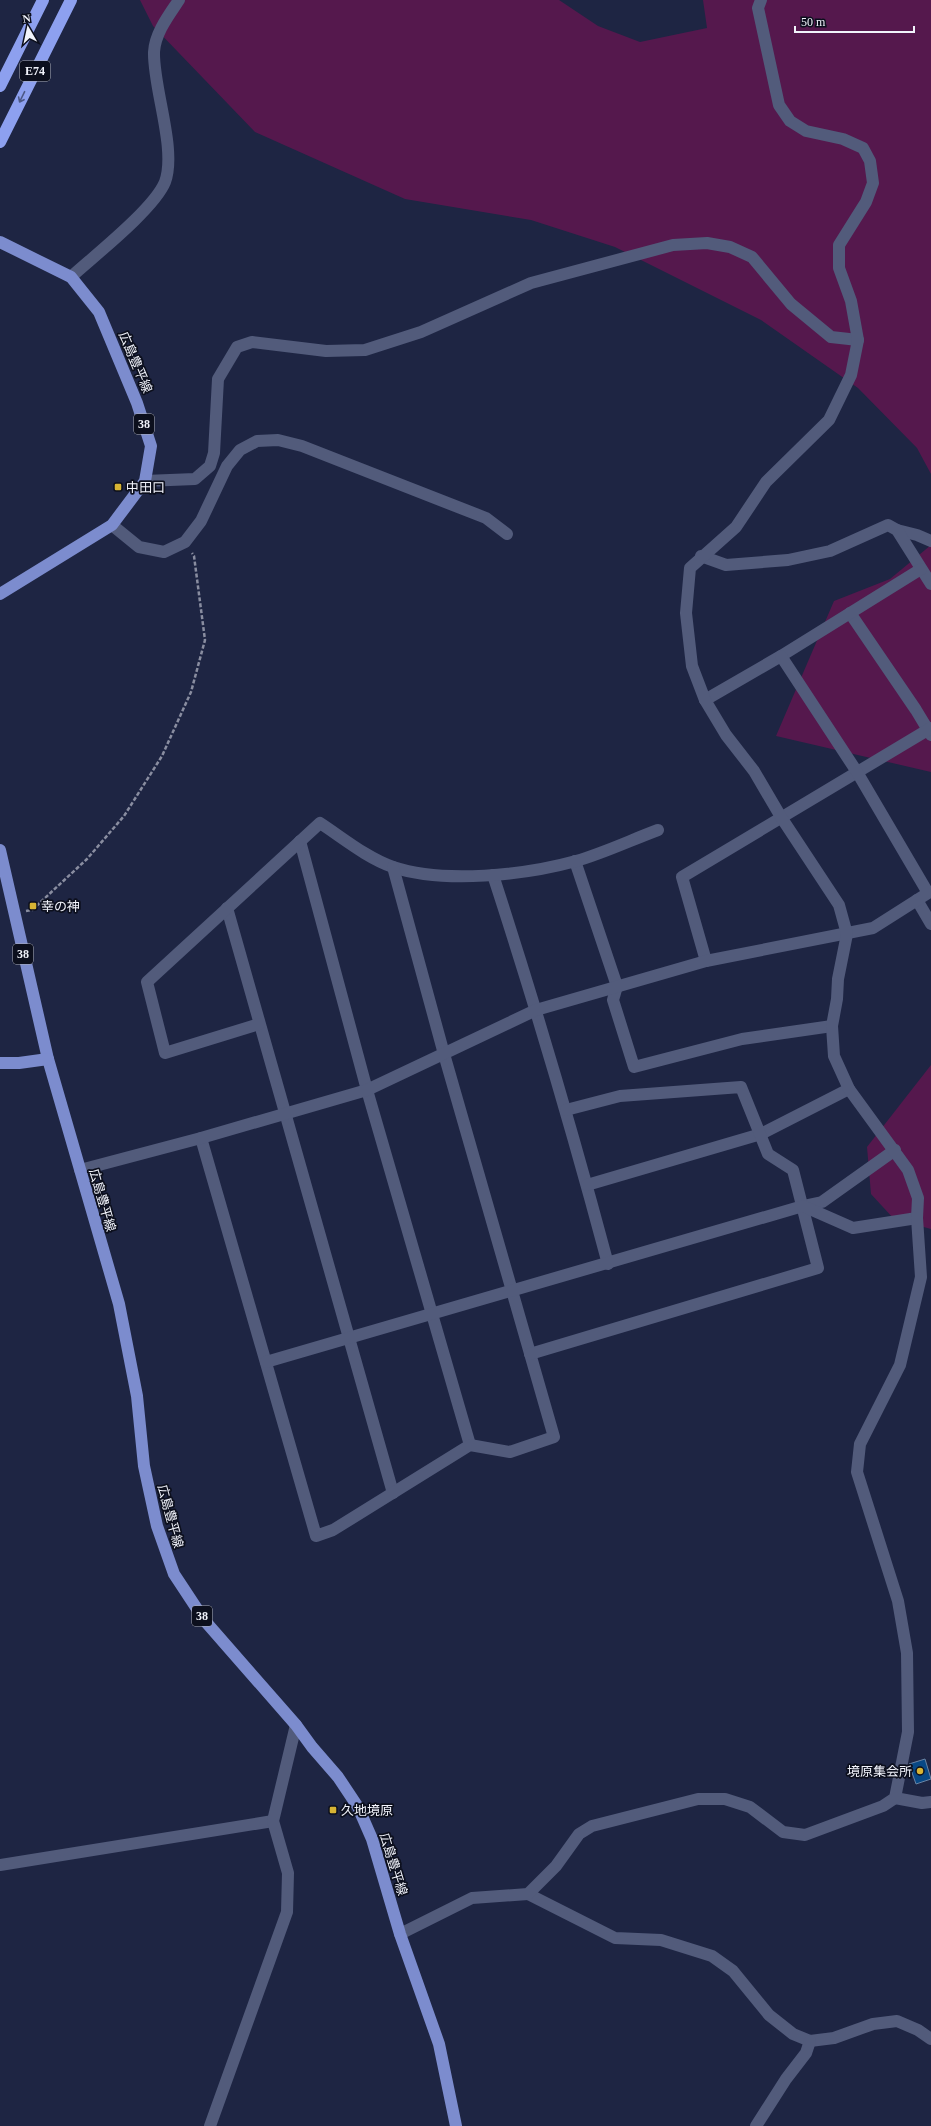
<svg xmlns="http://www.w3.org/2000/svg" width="931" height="2126" viewBox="0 0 931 2126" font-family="'Times New Roman','Noto Sans JP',serif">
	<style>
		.green { fill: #55184d }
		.building { fill: #084885; stroke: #6a84a4 }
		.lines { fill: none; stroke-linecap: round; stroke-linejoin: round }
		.path { stroke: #898da0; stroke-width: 2.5; stroke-dasharray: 4 2; stroke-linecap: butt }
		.minor { stroke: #525b7b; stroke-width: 12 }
		.primary { stroke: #7c8cce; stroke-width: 12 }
		.motorway { stroke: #8da0ef; stroke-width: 12 }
		.oneway { stroke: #4c5886 }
		.poi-dot { fill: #d7b434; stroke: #0c0f1d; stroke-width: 1.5 }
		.labels { text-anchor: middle; stroke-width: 3.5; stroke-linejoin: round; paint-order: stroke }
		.shield { fill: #0c0f1d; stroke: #acafb8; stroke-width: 1 }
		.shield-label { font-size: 12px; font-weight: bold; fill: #f1f3fb }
		.street-label { font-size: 13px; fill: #f1f3fb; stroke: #0c0f1d }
		.poi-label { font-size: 13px; fill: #f1f3fb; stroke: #0c0f1d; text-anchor: start }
	</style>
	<rect width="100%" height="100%" fill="#1e2543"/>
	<g class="green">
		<polygon points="140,0 559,0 598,26 640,42 707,28 703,0 931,0 931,474 917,448 858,388 761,320 615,247 531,220 405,199 255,132 153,26"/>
		<polygon points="931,545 931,772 776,736 834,601 890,579"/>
		<polygon points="931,1065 931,1229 894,1219 871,1194 867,1147"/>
	</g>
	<polygon class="building" points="925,1759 931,1779 916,1784 909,1764"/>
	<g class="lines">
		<polyline class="path" points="26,911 32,910 87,859 124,816 162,756 191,692 205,640 194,556 192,553"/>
		<g class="minor">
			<path d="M71,277C94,256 154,209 165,182C177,149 153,88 154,52C155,33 169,15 179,0"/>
			<polyline points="145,481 195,479 210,466 214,453 218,379 237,347 252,342 326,351 365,350 421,332 531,283 673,245 707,243 730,247 752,257 791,304 831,337 858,340"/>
			<polyline points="112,525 139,547 164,552 185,542 201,521 227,466 240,450 257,441 278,440 302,446 486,518 507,534"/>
			<polyline points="897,530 917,535 931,541"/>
			<polyline points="701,556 726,565 788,560 830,551 888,525 897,530 931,584"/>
			<polyline points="850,613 916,710 931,735"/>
			<polyline points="705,700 781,656 921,569"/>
			<polyline points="300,841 367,1090 470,1445"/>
			<polyline points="575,861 617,986 613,1000 634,1067 742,1039 832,1026"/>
			<path d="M493,875C535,1004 573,1133 608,1264"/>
			<polyline points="917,900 931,924"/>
			<polyline points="227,908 393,1493"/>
			<polyline points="706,961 682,877 931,728"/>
			<path d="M259,1024L165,1053L147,982L320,823C343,838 367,858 393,867C444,884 525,875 576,861C604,853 631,840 658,830"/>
			<polyline points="201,1138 316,1536 333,1530 470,1445 510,1452 554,1437 444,1054 393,867"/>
			<polyline points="80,1170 201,1138 367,1090 536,1010 706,961 873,928 928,893 857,772 781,656"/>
			<polyline points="587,1185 761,1134 849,1089"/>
			<polyline points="803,1206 822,1202 895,1150"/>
			<polyline points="530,1354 818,1268 793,1170 768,1154 741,1087 620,1096 566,1110"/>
			<polyline points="266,1362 803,1206 853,1228 917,1218"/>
			<polyline points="895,1798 922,1803 931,1802"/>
			<polyline points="0,1865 273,1821"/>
			<polyline points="528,1894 615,1938 661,1940 712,1956 733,1971 769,2015 793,2034 810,2041 834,2038 873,2024 897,2021 918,2030 931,2039"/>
			<polyline points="400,1934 472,1898 528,1894 556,1866 579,1834 592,1826 698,1799 725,1799 750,1807 783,1832 805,1835 883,1806 895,1798 908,1732 907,1653 898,1601 857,1472 860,1444 900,1365 921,1277 917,1218 918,1198 908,1170 849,1089 834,1056 832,1026 837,999 838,979 847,934 839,905 781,817 754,771 726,735 705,700 692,666 686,613 690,568 736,527 766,482 829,420 851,375 858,340 851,301 839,268 839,245 866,202 873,183 870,161 863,148 843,139 806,131 790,121 779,105 758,8 761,0"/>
			<polyline points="210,2126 287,1912 288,1873 273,1821 296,1725"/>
			<polyline points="756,2126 786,2079 806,2053 810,2041"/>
		</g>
		<g class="primary">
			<polyline points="0,242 71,277 99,312 137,403 151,446 145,481 112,525 0,594"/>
			<polyline points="0,850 48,1059 119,1304 137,1396 144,1466 157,1526 174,1574 205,1621 296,1725 312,1747 338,1777 358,1807 372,1839 400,1934 439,2044 456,2126"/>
			<polyline points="0,1063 19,1063 48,1059"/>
		</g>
		<g class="motorway">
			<polyline points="0,86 43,0"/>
			<polyline points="0,142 71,0"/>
		</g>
	</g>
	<defs><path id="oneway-shaft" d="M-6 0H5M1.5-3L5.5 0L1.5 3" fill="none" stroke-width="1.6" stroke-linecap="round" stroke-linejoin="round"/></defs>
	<use class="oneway" href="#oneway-shaft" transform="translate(22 97) rotate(116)"/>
	<g class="poi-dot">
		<rect x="114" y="483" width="8" height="8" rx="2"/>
		<rect x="29" y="902" width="8" height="8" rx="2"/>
		<circle cx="920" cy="1771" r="4"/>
		<rect x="329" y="1806" width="8" height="8" rx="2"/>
	</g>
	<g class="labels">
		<g class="shield">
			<rect x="20" y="61" width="30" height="20" rx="3"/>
			<rect x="134" y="414" width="20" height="20" rx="3"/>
			<rect x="13" y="944" width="20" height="20" rx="3"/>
			<rect x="192" y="1606" width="20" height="20" rx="3"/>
		</g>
		<g class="shield-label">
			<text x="35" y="75">E74</text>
			<text x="144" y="428">38</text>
			<text x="23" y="958">38</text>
			<text x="202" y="1620">38</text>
		</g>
		<g class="street-label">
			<text transform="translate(136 362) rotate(67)" y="5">広島豊平線</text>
			<text transform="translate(103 1200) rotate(74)" y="5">広島豊平線</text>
			<text transform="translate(171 1516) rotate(75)" y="5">広島豊平線</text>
			<text transform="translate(394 1864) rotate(73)" y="5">広島豊平線</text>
		</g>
		<g class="poi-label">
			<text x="126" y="492">中田口</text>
			<text x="41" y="911">幸の神</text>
			<text x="912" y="1776" text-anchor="end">境原集会所</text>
			<text x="341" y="1815">久地境原</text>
		</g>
	</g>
	<g transform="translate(28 28) rotate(351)" stroke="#0c0f1d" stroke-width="3" paint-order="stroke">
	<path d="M0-3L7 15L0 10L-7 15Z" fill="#f1f3fb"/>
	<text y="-6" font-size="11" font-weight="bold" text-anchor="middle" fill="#f1f3fb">N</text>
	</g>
	<path d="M795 26v6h119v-6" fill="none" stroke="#f1f3fb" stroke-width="2"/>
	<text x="801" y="26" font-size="12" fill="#f1f3fb" stroke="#0c0f1d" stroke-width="3" paint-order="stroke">50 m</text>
</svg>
